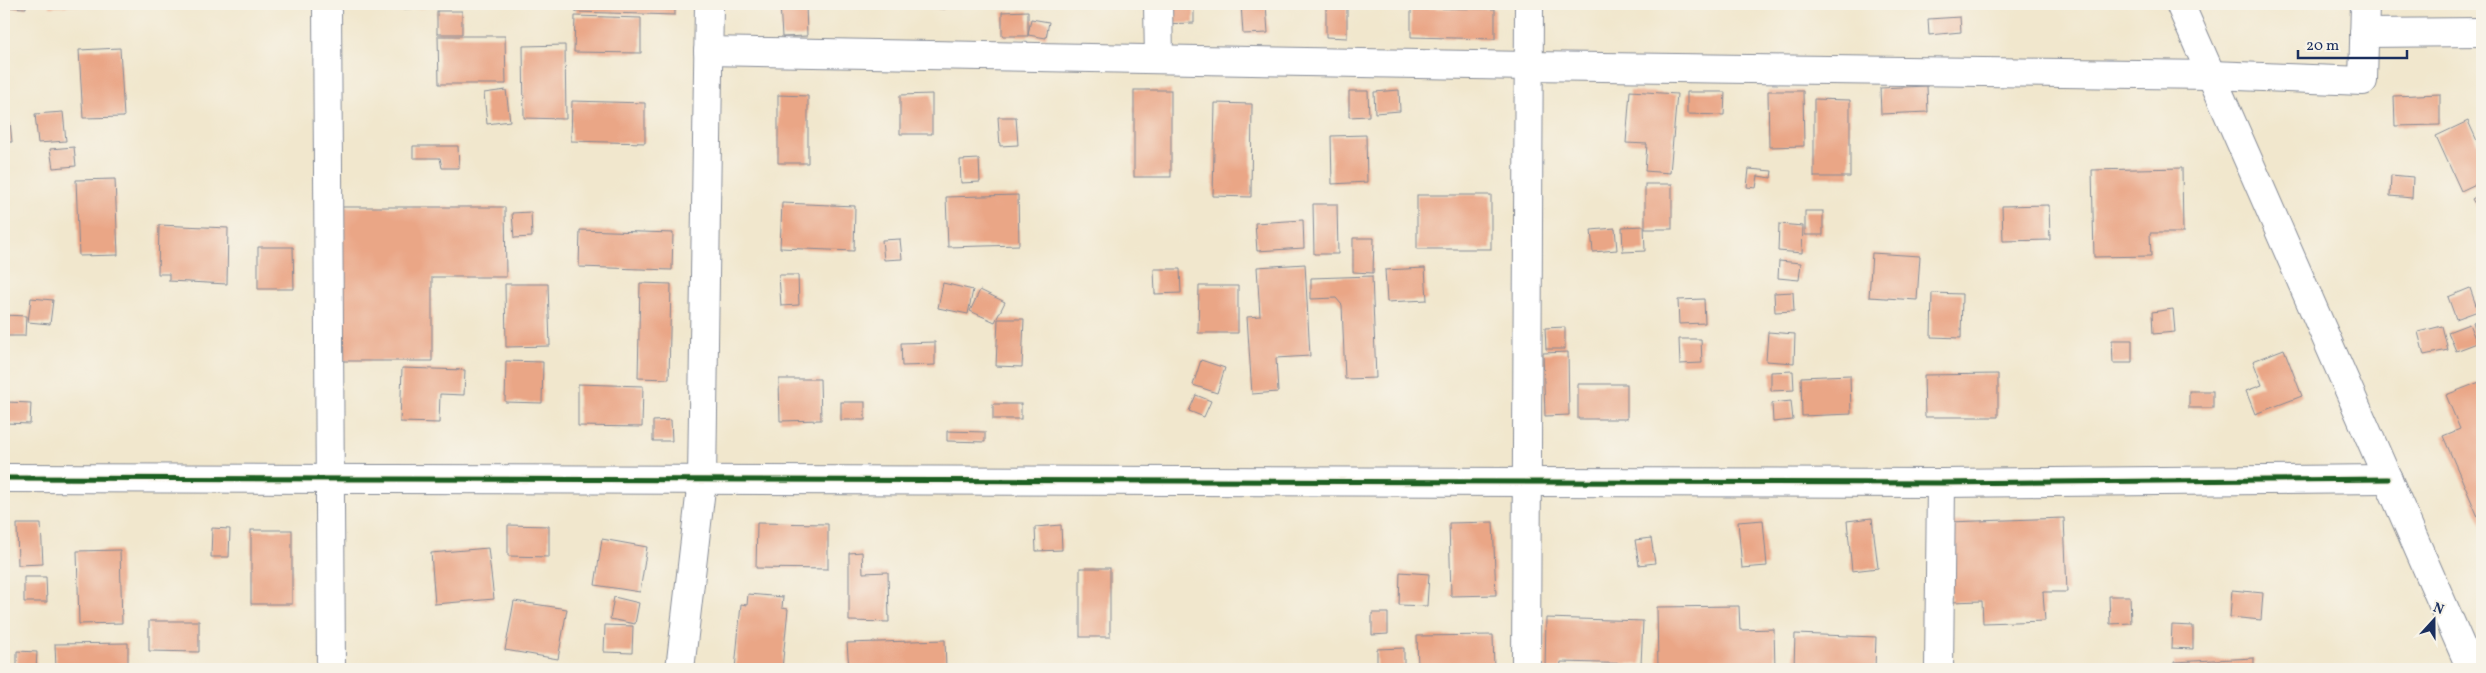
<svg xmlns="http://www.w3.org/2000/svg" width="2486" height="673" viewBox="0 0 2486 673" font-family="Vollkorn,serif">
	<style>
		.building { fill: #eaa686 }
		.lines { fill: none; stroke-linecap: round; stroke-linejoin: round }
		.minor-casing { stroke: #868b96; stroke-width: 30 }
		.tertiary-casing { stroke: #868b96; stroke-width: 30 }
		.secondary-casing { stroke: #868b96; stroke-width: 30 }
		.minor { stroke: #fff; stroke-width: 28 }
		.tertiary { stroke: #fff; stroke-width: 28 }
		.secondary { stroke: #fff; stroke-width: 28 }
		.cycleway-casing { stroke: #f7f3e8; stroke-width: 8 }
		.cycleway { stroke: #1b5e20; stroke-width: 5 }
	</style>
	<rect width="100%" height="100%" fill="#f7f3e8"/>
	<filter id="ink" filterUnits="userSpaceOnUse"><feTurbulence type="fractalNoise" baseFrequency=".02" numOctaves="2"/><feDisplacementMap in="SourceGraphic" scale="10" xChannelSelector="R" yChannelSelector="G"/><feConvolveMatrix kernelMatrix="1 2 1 2 8 2 1 2 1" color-interpolation-filters="sRGB"/></filter>
	<filter id="wash" filterUnits="userSpaceOnUse"><feTurbulence type="fractalNoise" baseFrequency=".0096" numOctaves="4" result="noise"/><feDisplacementMap in="SourceGraphic" scale="20" xChannelSelector="R" yChannelSelector="G"/><feGaussianBlur stdDeviation="1.12" result="paint"/><feColorMatrix in="noise" values="0 0 0 0 0 0 0 0 0 0 0 0 0 0 0 0 0 1.4 0 .05"/><feComposite in="paint" operator="in"/></filter>
	<g filter="url(#wash)">
		<rect width="100%" height="100%" fill="#f1e7cd"/>
		<g id="blocks">
			<g class="building">
				<polygon points="4,4 26,4 26,8 4,7"/>
				<polygon points="49,4 86,4 86,5 49,7"/>
				<polygon points="402,4 425,4 425,8 402,9"/>
				<polygon points="576,4 675,4 675,15 576,12"/>
				<polygon points="780,4 806,4 807,36 782,37"/>
				<polygon points="914,4 945,4 945,9 914,7"/>
				<polygon points="1157,4 1194,4 1194,23 1158,24"/>
				<polygon points="1241,4 1266,4 1268,33 1243,34"/>
				<polygon points="1326,5 1347,5 1347,38 1326,37"/>
				<polygon points="1411,8 1495,9 1495,39 1411,37"/>
				<rect x="437" y="11" width="25" height="23"/>
				<polygon points="1028,11 1028,36 1002,36 1002,12"/>
				<polygon points="575,16 641,18 641,53 574,52"/>
				<polygon points="1960,17 1961,32 1929,35 1928,19"/>
				<polygon points="1031,19 1049,22 1046,38 1028,35"/>
				<polygon points="438,36 505,36 506,84 439,84"/>
				<polygon points="565,45 566,119 524,118 523,46"/>
				<polygon points="120,48 124,117 83,118 79,50"/>
				<polygon points="1927,86 1928,112 1881,114 1880,88"/>
				<polygon points="506,90 510,121 487,124 484,93"/>
				<rect x="1134" y="90" width="37" height="87"/>
				<polygon points="1399,90 1400,111 1375,113 1374,92"/>
				<polygon points="1349,91 1368,91 1369,116 1349,117"/>
				<polygon points="1630,91 1677,94 1670,173 1645,171 1647,144 1626,143"/>
				<polygon points="1768,91 1803,91 1804,146 1769,147"/>
				<polygon points="1687,92 1725,92 1724,115 1687,114"/>
				<polygon points="932,94 932,134 900,134 900,95"/>
				<polygon points="2440,94 2440,125 2395,126 2394,96"/>
				<polygon points="778,95 808,96 808,163 778,163"/>
				<polygon points="1814,99 1850,100 1850,177 1814,177"/>
				<polygon points="572,101 645,103 645,143 571,141"/>
				<polygon points="1215,103 1252,104 1251,197 1213,196"/>
				<polygon points="63,112 66,141 38,143 35,114"/>
				<polygon points="998,117 1016,117 1018,145 1000,146"/>
				<polygon points="2468,121 2482,152 2482,181 2461,191 2436,136"/>
				<polygon points="10,122 12,142 4,142 4,123"/>
				<polygon points="1366,135 1367,182 1332,184 1331,136"/>
				<polygon points="413,146 458,146 459,168 442,168 440,158 413,158"/>
				<polygon points="74,147 76,166 53,168 50,149"/>
				<polygon points="979,159 980,182 961,183 960,160"/>
				<polygon points="2182,168 2183,233 2150,233 2151,256 2094,257 2092,170"/>
				<polygon points="1749,169 1772,171 1771,178 1758,176 1756,188 1747,187"/>
				<polygon points="2391,175 2413,177 2412,198 2390,196"/>
				<polygon points="115,179 118,255 79,256 76,180"/>
				<rect x="1645" y="184" width="27" height="45"/>
				<polygon points="2482,193 2482,216 2472,199"/>
				<polygon points="1018,195 1019,245 948,247 946,197"/>
				<rect x="1417" y="195" width="74" height="54"/>
				<polygon points="782,203 855,206 854,251 780,248"/>
				<polygon points="1313,204 1337,204 1338,254 1314,254"/>
				<polygon points="2049,205 2050,240 2003,241 2002,206"/>
				<polygon points="341,207 505,207 506,277 432,277 432,361 342,361"/>
				<rect x="1805" y="211" width="18" height="24"/>
				<polygon points="531,212 532,237 514,238 512,213"/>
				<polygon points="1303,220 1304,248 1257,251 1255,223"/>
				<polygon points="1779,224 1803,226 1802,253 1778,251"/>
				<polygon points="159,225 228,228 227,284 169,281 169,274 158,274"/>
				<polygon points="1644,226 1645,251 1623,252 1622,227"/>
				<polygon points="1615,228 1617,250 1593,252 1591,230"/>
				<polygon points="580,230 673,233 672,270 579,267"/>
				<polygon points="1353,238 1374,238 1373,273 1353,272"/>
				<polygon points="900,239 902,259 884,260 882,240"/>
				<polygon points="258,247 293,247 294,289 258,289"/>
				<polygon points="1872,253 1920,256 1917,300 1869,297"/>
				<polygon points="1779,261 1801,263 1799,280 1778,278"/>
				<polygon points="1305,264 1310,356 1276,358 1278,392 1252,394 1247,317 1260,316 1257,267"/>
				<polygon points="1425,268 1427,300 1387,302 1385,270"/>
				<polygon points="1154,269 1180,269 1181,293 1155,294"/>
				<polygon points="779,275 798,275 799,305 781,306"/>
				<polygon points="1372,276 1376,378 1345,379 1342,305 1336,298 1311,299 1311,278"/>
				<polygon points="640,283 671,284 669,379 638,378"/>
				<polygon points="943,283 973,290 968,314 938,308"/>
				<polygon points="505,284 548,284 550,346 506,347"/>
				<polygon points="1199,286 1238,286 1238,333 1198,333"/>
				<polygon points="2470,288 2478,311 2456,319 2448,297"/>
				<polygon points="980,290 1005,302 995,322 970,311"/>
				<polygon points="1793,292 1794,311 1775,312 1774,293"/>
				<polygon points="1932,293 1962,294 1961,338 1931,337"/>
				<polygon points="31,298 53,300 50,324 28,322"/>
				<polygon points="1704,299 1705,323 1679,324 1678,300"/>
				<polygon points="2173,309 2175,332 2153,334 2152,312"/>
				<polygon points="4,315 26,316 25,336 4,336"/>
				<polygon points="998,319 1024,319 1022,367 996,366"/>
				<polygon points="2482,319 2482,346 2480,346 2473,322"/>
				<polygon points="2469,324 2477,343 2456,351 2448,332"/>
				<polygon points="2442,326 2448,350 2424,355 2418,332"/>
				<polygon points="1565,327 1565,349 1546,349 1545,328"/>
				<polygon points="1768,332 1795,334 1794,363 1766,361"/>
				<polygon points="1679,339 1701,339 1702,363 1680,364"/>
				<polygon points="2112,340 2132,340 2132,363 2113,363"/>
				<polygon points="935,342 935,365 902,366 901,343"/>
				<polygon points="2284,349 2302,396 2255,414 2246,391 2262,385 2253,361"/>
				<polygon points="1568,352 1569,415 1545,416 1543,353"/>
				<polygon points="1201,360 1225,368 1217,393 1193,385"/>
				<polygon points="506,361 543,362 542,403 505,402"/>
				<polygon points="402,368 465,370 464,395 440,394 439,423 400,422"/>
				<polygon points="1793,371 1794,390 1771,391 1771,372"/>
				<polygon points="1998,374 1998,417 1925,417 1924,375"/>
				<polygon points="1850,375 1851,414 1802,416 1801,377"/>
				<polygon points="779,379 820,379 821,420 780,421"/>
				<polygon points="2482,381 2482,526 2443,436 2460,429 2446,395"/>
				<polygon points="578,384 643,386 642,427 578,426"/>
				<rect x="1578" y="384" width="49" height="35"/>
				<rect x="2189" y="391" width="24" height="17"/>
				<polygon points="1196,395 1211,401 1204,417 1189,411"/>
				<polygon points="1791,401 1793,420 1773,422 1772,403"/>
				<polygon points="7,402 31,403 30,424 6,423"/>
				<rect x="841" y="402" width="24" height="18"/>
				<rect x="993" y="404" width="28" height="15"/>
				<polygon points="671,420 672,441 653,441 653,421"/>
				<polygon points="947,431 985,432 985,442 947,441"/>
				<polygon points="1872,518 1878,568 1852,571 1847,521"/>
				<polygon points="2064,518 2067,592 2043,592 2045,621 1983,623 1982,601 1951,602 1949,522"/>
				<polygon points="1763,520 1767,566 1742,568 1738,522"/>
				<polygon points="1493,522 1496,595 1451,596 1449,523"/>
				<polygon points="757,523 828,524 828,569 756,568"/>
				<polygon points="17,524 41,524 43,564 18,565"/>
				<polygon points="508,525 549,526 549,557 508,556"/>
				<polygon points="1061,525 1062,550 1036,551 1035,527"/>
				<polygon points="212,528 230,529 229,557 211,557"/>
				<rect x="251" y="530" width="41" height="74"/>
				<polygon points="1651,538 1655,563 1639,565 1635,540"/>
				<polygon points="602,539 647,547 640,592 595,585"/>
				<polygon points="488,548 494,599 435,604 431,553"/>
				<polygon points="120,550 122,623 79,624 77,551"/>
				<polygon points="862,552 863,573 888,572 889,622 849,621 849,553"/>
				<rect x="1080" y="568" width="30" height="69"/>
				<polygon points="1400,572 1429,574 1427,606 1399,605"/>
				<polygon points="24,577 46,577 47,602 24,602"/>
				<polygon points="2232,590 2263,593 2261,620 2230,617"/>
				<polygon points="748,594 783,597 782,608 788,609 782,669 735,669 741,604 747,605"/>
				<polygon points="2109,596 2130,596 2131,623 2110,624"/>
				<polygon points="614,597 639,603 635,624 610,619"/>
				<polygon points="514,601 567,609 558,659 505,650"/>
				<polygon points="1739,606 1740,630 1774,629 1775,669 1658,669 1657,607"/>
				<polygon points="1372,613 1388,613 1388,634 1372,635"/>
				<polygon points="1546,618 1643,621 1641,664 1561,662 1560,669 1545,669"/>
				<polygon points="149,621 199,621 199,652 149,651"/>
				<polygon points="605,625 633,626 632,653 604,652"/>
				<polygon points="2172,625 2193,626 2193,649 2171,648"/>
				<polygon points="1795,634 1876,637 1875,669 1794,667"/>
				<polygon points="1493,635 1494,669 1418,669 1417,636"/>
				<polygon points="945,640 946,669 849,669 847,643"/>
				<polygon points="128,643 128,669 56,669 55,644"/>
				<polygon points="1404,648 1404,668 1377,668 1377,649"/>
				<polygon points="17,651 37,652 36,669 17,669"/>
				<polygon points="2254,658 2254,669 2174,669 2174,662"/>
				<polygon points="2065,665 2065,669 2040,669 2040,668"/>
			</g>
		</g>
	</g>
	<g filter="url(#ink)">
		<use href="#blocks" fill-opacity="0" stroke="#868b96" stroke-width="1"/>
		<g class="lines">
			<defs>
				<g id="minor">
					<polyline points="327,4 331,669"/>
					<polyline points="1158,4 1159,59"/>
					<polyline points="2364,33 2482,32"/>
					<polyline points="708,51 1529,66 2212,75 2363,81 2365,4"/>
					<polyline points="4,478 1941,483 2388,479"/>
					<polyline points="1526,669 1529,4"/>
					<polyline points="1939,669 1941,483"/>
				</g>
				<polyline id="tertiary" points="680,669 702,480 709,4"/>
				<polyline id="secondary" points="2180,4 2471,669"/>
			</defs>
			<use href="#minor" class="minor-casing"/>
			<use href="#tertiary" class="tertiary-casing"/>
			<use href="#secondary" class="secondary-casing"/>
			<use href="#minor" class="minor"/>
			<use href="#tertiary" class="tertiary"/>
			<use href="#secondary" class="secondary"/>
			<defs>
				<polyline id="cycleway" points="4,478 1941,483 2388,479"/>
			</defs>
			<use href="#cycleway" class="cycleway-casing"/>
			<use href="#cycleway" class="cycleway"/>
		</g>
	</g>
	<rect width="2486" height="673" fill="none" stroke="#f7f3e8" stroke-width="20"/>
	<g transform="translate(2434 620) rotate(21)" stroke="#f7f3e8" stroke-width="4" paint-order="stroke">
	<path d="M0-4L9 19L0 12L-9 19Z" fill="#1b2f5e"/>
	<text y="-8" font-size="14" font-weight="bold" text-anchor="middle" fill="#1b2f5e">N</text>
	</g>
	<path d="M2298 50v8h109v-8" fill="none" stroke="#1b2f5e" stroke-width="2.5"/>
	<text x="2306" y="50" font-size="15" fill="#1b2f5e" stroke="#f7f3e8" stroke-width="4" paint-order="stroke">20 m</text>
</svg>
